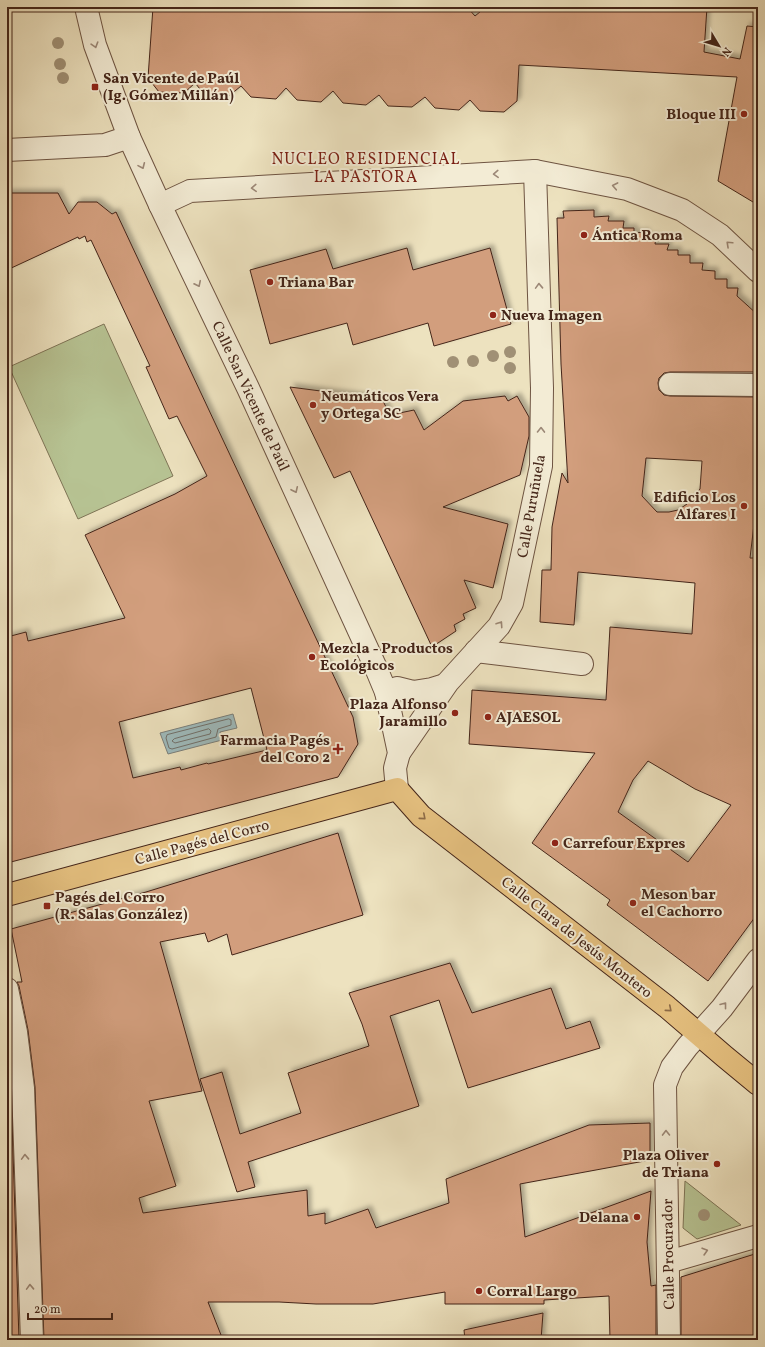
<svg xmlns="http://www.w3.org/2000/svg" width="765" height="1347" viewBox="0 0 765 1347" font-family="Vollkorn,serif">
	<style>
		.green { fill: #b7c393; stroke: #7e7456 }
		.water { fill: #9ebbbd; stroke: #7a7f7b }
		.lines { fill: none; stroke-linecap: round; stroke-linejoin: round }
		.shore { stroke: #71706b; stroke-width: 1 }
		.building { fill: #d29e7d; stroke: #442519; fill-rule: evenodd; filter: url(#shadow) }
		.minor-casing { stroke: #6e5442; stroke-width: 24 }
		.major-casing { stroke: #442519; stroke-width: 24 }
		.minor { stroke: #f3ecd5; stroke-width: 22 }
		.major { stroke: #e6c180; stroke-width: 22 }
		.tree { fill: #a09075 }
		.oneway { stroke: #9c8877 }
		.oneway2 { stroke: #8d6b47 }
		.poi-dot { fill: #8f2418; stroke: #f3ecd5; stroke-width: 1.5 }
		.labels { text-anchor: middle; stroke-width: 4; stroke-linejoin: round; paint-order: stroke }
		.poi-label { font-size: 15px; font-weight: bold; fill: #442519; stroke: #f3ecd5; text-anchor: start }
		.street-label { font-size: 15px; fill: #442519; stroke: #f3ecd5 }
		.neighbourhood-label { font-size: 16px; letter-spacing: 1px; fill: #7a1f14; stroke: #f3ecd5 }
	</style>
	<defs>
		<filter id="shadow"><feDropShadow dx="3.5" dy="-3.5" stdDeviation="2" flood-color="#0004"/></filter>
	</defs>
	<rect width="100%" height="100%" fill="#ede2bf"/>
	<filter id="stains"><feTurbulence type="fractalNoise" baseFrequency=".005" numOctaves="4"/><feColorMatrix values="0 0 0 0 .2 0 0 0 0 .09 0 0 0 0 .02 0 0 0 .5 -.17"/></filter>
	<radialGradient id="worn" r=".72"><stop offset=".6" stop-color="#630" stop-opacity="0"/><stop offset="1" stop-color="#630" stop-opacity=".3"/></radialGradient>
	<g class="green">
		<polygon points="104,324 173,476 78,519 9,367"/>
		<polygon points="685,1181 741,1225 697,1239 683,1228"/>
	</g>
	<polygon class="water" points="233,714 237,728 220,732 222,740 168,754 160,733"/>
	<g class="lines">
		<g class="shore">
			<polygon points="229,719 231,720 231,725 218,729 216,737 172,749 169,748 166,738 167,735"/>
			<polygon points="209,729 211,731 210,734 175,743 172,741 174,739"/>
		</g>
	</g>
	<g class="building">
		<polygon points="153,7 467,7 475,16 486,7 520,8 521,7 707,7 704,52 740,59 747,26 758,27 758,205 718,181 737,77 519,65 517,101 504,112 480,111 470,100 459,110 435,108 425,97 412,107 388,106 379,95 366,105 343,103 333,91 321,102 297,100 286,88 276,99 251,97 241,86 229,96 205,95 195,83 184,93 159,92 148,78"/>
		<path d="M7,193H58L69,214L78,202H97L112,214L116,212L353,717L358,744L338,777L7,863V637L26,632L28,641L125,618L85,535L175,494L207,476L177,416L169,419L146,367L150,366L91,240L87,242L85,236L79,239L78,237L7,270ZM251,688L267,750L208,764L207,763L181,770L180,767L133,778L119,722Z"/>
		<path d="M594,210V217L609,216L608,221H624L623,228H634V233L646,232V237H656L655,244H669L667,250H678V255H690V263H703L702,270L715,271V279H727V288H738L737,296L758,315V372H670L664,373L659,378L658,383L659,390L664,395L670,396L758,397V491L750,558H758V913L708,981L607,905L610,900L532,843L595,753L469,744L472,690L606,700L610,627L692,634L695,583L599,574L578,572L574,625L540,622L542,570H551L552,527L562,473L568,483L561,364L557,218H564L563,211ZM646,458L702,461L700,489L687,504L678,510L669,512H657L642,496ZM648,761L695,789L731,805L688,862L618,812L633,780Z"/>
		<polygon points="407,248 413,270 490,248 511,324 434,346 428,323 353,345 347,323 270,344 250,270 326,249 333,269"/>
		<polygon points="290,387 382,399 390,415 414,410 424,430 463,401 505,396 508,401 517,396 529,417 529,436 520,475 443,507 508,524 493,588 464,580 476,608 463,614 465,619 454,625 456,631 432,647 350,471 334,478"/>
		<polygon points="338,833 363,915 232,955 227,934 208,942 205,933 160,942 202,1091 149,1101 176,1186 139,1198 143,1213 307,1190 308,1216 325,1213 325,1224 368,1209 376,1228 449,1203 446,1179 589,1125 650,1123 650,1160 520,1184 525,1237 651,1191 647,1242 651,1286 656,1285 656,1340 610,1340 609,1296 544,1300 544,1304 445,1304 445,1292 373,1304 316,1304 279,1302 208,1302 223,1340 44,1340 35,1087 28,1030 19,986 17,982 22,982 11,929 146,892"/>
		<polygon points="450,963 472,1013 551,988 566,1029 590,1021 600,1048 468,1088 439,1000 390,1016 419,1106 248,1162 255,1187 237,1192 200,1079 222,1072 240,1134 301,1113 288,1073 369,1046 362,1024 349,993"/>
		<polygon points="7,1061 11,1089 19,1340 7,1340"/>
		<polygon points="758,1253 758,1340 681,1340 681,1277"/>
		<polygon points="543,1313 541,1340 465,1340 464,1330"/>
	</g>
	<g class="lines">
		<defs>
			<g id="minor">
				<polyline points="86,7 95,45 129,137 160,205 248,388 376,668 386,692 399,753 395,768 397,789"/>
				<polyline points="7,150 105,145 129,137"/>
				<polyline points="160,205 190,191 535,171 627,189 682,210 720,235 758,271"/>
				<polyline points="670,384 758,385"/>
				<polyline points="476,651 582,664"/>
				<polyline points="386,692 397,688 413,692 432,689 445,685"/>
				<polyline points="399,753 448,682 499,626 512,603 541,466 542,388 535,171"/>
				<polyline points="7,989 16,1032 23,1088 32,1340"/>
				<polyline points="668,1262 758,1236"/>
				<polyline points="669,1340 665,1085 672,1067 687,1047 722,1008 758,960"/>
			</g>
			<polyline id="major" points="7,895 397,789 421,816 667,1007 724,1056 758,1084"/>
		</defs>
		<use href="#minor" class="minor-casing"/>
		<use href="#major" class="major-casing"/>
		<use href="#minor" class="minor"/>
		<use href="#major" class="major"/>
	</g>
	<g class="tree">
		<circle cx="58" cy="43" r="6"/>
		<circle cx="60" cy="64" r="6"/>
		<circle cx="63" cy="78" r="6"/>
		<circle cx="510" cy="352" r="6"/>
		<circle cx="493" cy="356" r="6"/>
		<circle cx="473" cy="361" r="6"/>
		<circle cx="453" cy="362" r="6"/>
		<circle cx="510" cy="368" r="6"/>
		<circle cx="704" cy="1215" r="6"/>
	</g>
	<defs><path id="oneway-chevron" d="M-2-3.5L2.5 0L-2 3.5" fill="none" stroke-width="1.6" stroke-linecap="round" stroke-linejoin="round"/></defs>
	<g class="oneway">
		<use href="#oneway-chevron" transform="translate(95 45) rotate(73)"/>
		<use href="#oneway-chevron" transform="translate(142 166) rotate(66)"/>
		<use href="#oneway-chevron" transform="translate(496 174) rotate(177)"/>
		<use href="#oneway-chevron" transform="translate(615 186) rotate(-169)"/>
		<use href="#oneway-chevron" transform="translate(254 188) rotate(177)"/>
		<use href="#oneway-chevron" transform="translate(729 244) rotate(-137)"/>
		<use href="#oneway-chevron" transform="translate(198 284) rotate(64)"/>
		<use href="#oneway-chevron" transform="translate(539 286) rotate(-92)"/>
		<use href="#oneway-chevron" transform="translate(541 430) rotate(-89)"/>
		<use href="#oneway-chevron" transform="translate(295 490) rotate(65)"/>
		<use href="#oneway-chevron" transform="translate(500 624) rotate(-56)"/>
		<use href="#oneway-chevron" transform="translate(724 1005) rotate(-52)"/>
		<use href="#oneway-chevron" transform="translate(666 1133) rotate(-91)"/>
		<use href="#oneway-chevron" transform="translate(25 1157) rotate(-92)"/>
		<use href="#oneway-chevron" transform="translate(705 1251) rotate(-16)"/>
		<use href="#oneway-chevron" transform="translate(30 1287) rotate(-92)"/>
	</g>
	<g class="oneway2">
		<use href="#oneway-chevron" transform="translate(423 817) rotate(41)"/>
		<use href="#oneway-chevron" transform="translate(669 1009) rotate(40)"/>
	</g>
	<g class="poi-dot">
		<rect x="91" y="83" width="8" height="8" rx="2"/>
		<circle cx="744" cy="114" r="4"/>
		<circle cx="584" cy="235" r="4"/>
		<circle cx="270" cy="282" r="4"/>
		<circle cx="493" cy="315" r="4"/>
		<circle cx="313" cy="405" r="4"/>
		<circle cx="744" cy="506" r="4"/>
		<circle cx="312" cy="657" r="4"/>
		<circle cx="455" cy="713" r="4"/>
		<circle cx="488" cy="717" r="4"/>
		<path d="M336 743h4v4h4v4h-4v4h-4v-4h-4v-4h4z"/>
		<circle cx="555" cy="843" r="4"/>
		<circle cx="633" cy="903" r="4"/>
		<rect x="43" y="902" width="8" height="8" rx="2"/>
		<circle cx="717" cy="1164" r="4"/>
		<circle cx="637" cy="1217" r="4"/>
		<circle cx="479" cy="1291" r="4"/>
	</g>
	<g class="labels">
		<g class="poi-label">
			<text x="103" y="83">San Vicente de Paúl<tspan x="103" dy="17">(Ig. Gómez Millán)</tspan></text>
			<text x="736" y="119" text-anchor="end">Bloque III</text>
			<text x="592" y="240">Ántica Roma</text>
			<text x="278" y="287">Triana Bar</text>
			<text x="501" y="320">Nueva Imagen</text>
			<text x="321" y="401">Neumáticos Vera<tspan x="321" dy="17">y Ortega SC</tspan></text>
			<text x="736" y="502" text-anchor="end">Edificio Los<tspan x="736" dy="17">Alfares I</tspan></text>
			<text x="320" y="653">Mezcla - Productos<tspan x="320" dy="17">Ecológicos</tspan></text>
			<text x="447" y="709" text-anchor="end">Plaza Alfonso<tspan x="447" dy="17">Jaramillo</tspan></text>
			<text x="496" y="722">AJAESOL</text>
			<text x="330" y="745" text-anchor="end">Farmacia Pagés<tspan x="330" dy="17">del Coro 2</tspan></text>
			<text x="563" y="848">Carrefour Expres</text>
			<text x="641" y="899">Meson bar<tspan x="641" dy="17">el Cachorro</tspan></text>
			<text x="55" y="902">Pagés del Corro<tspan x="55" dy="17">(R. Salas González)</tspan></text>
			<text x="709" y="1160" text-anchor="end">Plaza Oliver<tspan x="709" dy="17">de Triana</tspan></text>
			<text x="629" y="1222" text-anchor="end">Delana</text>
			<text x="487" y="1296">Corral Largo</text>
		</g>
		<g class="street-label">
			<text transform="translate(251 396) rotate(65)" y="5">Calle San Vicente de Paúl</text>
			<text transform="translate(531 506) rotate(-80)" y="5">Calle Puruñuela</text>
			<text transform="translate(202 842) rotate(-15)" y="5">Calle Pagés del Corro</text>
			<text transform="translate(577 937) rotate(38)" y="5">Calle Clara de Jesús Montero</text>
			<text transform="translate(668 1254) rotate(-91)" y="5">Calle Procurador</text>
		</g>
		<g class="neighbourhood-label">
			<text x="366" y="164">NUCLEO RESIDENCIAL<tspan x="366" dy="18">LA PASTORA</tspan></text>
		</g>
	</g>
	<rect width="765" height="1347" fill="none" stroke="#ede2bf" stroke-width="24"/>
	<rect x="8" y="8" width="749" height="1331" fill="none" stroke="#442519" stroke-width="2"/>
	<rect x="12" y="12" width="741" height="1323" fill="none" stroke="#442519"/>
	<g transform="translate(719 46) rotate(128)" stroke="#f3ecd5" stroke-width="3" paint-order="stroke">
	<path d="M0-3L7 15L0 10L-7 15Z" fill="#442519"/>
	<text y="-6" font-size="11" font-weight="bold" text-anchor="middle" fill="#442519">N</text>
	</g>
	<path d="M28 1313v6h84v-6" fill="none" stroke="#442519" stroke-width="2"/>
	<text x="34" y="1313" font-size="12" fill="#442519" stroke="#f3ecd5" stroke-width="3" paint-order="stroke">20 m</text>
	<rect width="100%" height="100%" filter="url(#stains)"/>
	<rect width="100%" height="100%" fill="url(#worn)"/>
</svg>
